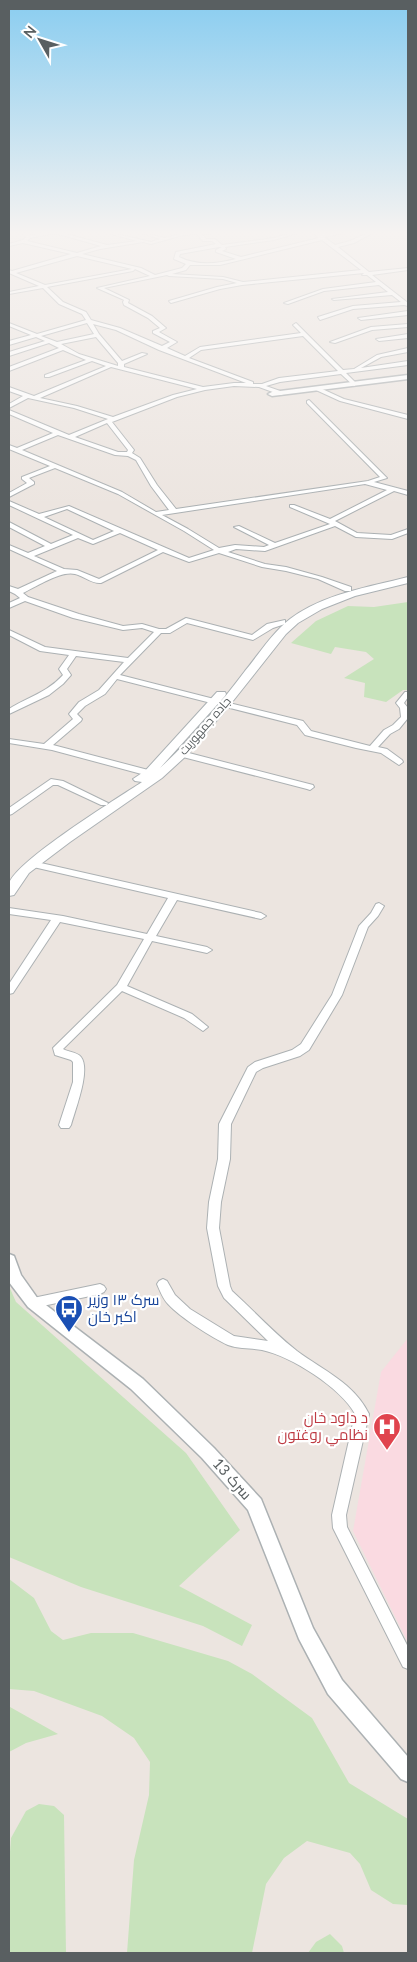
<svg xmlns="http://www.w3.org/2000/svg" width="417" height="1962" viewBox="0 0 417 1962" font-family="Lato,Cairo,sans-serif">
	<style>
		.medical { fill: #fadae1 }
		.green { fill: #c8e3bc }
		.lines { fill: none; stroke-linecap: round; stroke-linejoin: round }
		.minor-casing { stroke: #acb1b3; stroke-width: 2 }
		.tertiary-casing { stroke: #acb1b3; stroke-width: 3 }
		.secondary-casing { stroke: #abb1b4; stroke-width: 2 }
		.minor { fill: #fff; fill-rule: evenodd }
		.tertiary { fill: #fff; fill-rule: evenodd }
		.secondary { fill: #fff; fill-rule: evenodd }
		.labels { text-anchor: middle; stroke-width: 4.5; stroke-linejoin: round; paint-order: stroke }
		.street-label { font-size: 12px; fill: #595f61; stroke: #fff }
		.near-transit-label { font-size: 15px; fill: #164399; stroke: #fff; text-anchor: start }
		.near-health-label { font-size: 15px; fill: #be3a42; stroke: #fff; text-anchor: end }
		.near-street-label { font-size: 15px; fill: #595f61; stroke: #fff }
	</style>
	<rect width="100%" height="100%" fill="#ece5e0"/>
	<polygon class="medical" points="408,1338 408,1643 353,1531 381,1372"/>
	<g class="green">
		<polygon points="408,602 408,690 403,690 386,702 364,697 365,683 344,678 374,659 366,652 335,647 331,654 291,643 316,621 348,606 374,607"/>
		<polygon points="9,1286 16,1302 186,1453 240,1530 179,1586 252,1625 242,1646 203,1626 81,1587 9,1557"/>
		<polygon points="9,1579 34,1598 51,1631 63,1640 91,1633 133,1633 228,1661 252,1674 312,1718 349,1783 408,1819 408,1905 393,1904 371,1890 360,1864 350,1853 307,1841 284,1858 266,1884 252,1953 127,1953 134,1860 149,1795 150,1762 134,1738 102,1716 34,1691 9,1689"/>
		<polygon points="9,1706 10,1707 58,1734 26,1743 9,1752"/>
		<polygon points="39,1804 54,1806 64,1815 66,1953 10,1953 9,1865 11,1838 26,1811"/>
		<polygon points="330,1934 342,1946 344,1953 308,1953 316,1942"/>
	</g>
	<g class="lines">
		<defs>
			<g id="minor">
				<path d="M22,232H26L30,235L59,232L107,245L137,241L108,233V232L151,242L160,239L139,232L165,238L183,233L217,232L215,233L202,234L206,239H215L222,245L274,238L296,232H301L274,240L225,247L226,249L222,251L241,257L319,238L313,232H317L321,234L343,232V233L324,237L335,245L350,241L370,232H374L354,243L338,247L369,272L408,268V270L372,275L408,303V306L404,305L353,309L320,320L318,317L353,306L401,302L392,295L334,300L332,299L388,292L379,285L324,291L288,304L284,303L323,289L376,282L367,275H362L364,273L242,285L220,289L171,303L169,301L217,287L237,283L223,279L169,276L167,275L104,288L129,300L128,303L152,316L166,328L159,332L177,342L167,348L185,356L200,347L301,333L293,325L296,323L343,370L354,369L377,355L408,348V352L381,357L361,368L408,361V365L346,373L357,384L354,386L341,374L280,382L266,386L283,392V394L281,395L259,387L234,386L205,390L177,397L112,422L134,450L132,453L140,458L157,485L176,509L368,481L380,477L307,403V401L309,400L387,478L374,482L408,491V495L394,491L335,521L357,533L391,535L408,529V533L392,539L356,537L335,526L265,551L236,549L228,552L265,564L286,567L322,577L351,587V591H345L318,579L286,571L262,567L219,553L189,562L163,552L101,583C92,584 84,576 75,574C62,570 35,587 23,593L28,597L79,614L123,626L142,624L159,629H166L186,618L252,635L267,624L285,620V624L273,628L253,640L187,623L170,633H161L120,675L218,700V704H215L117,679L105,694L85,706L77,714L82,719L81,721L53,745L152,771V775L149,776L52,750L9,743V739L44,744L73,719L69,714L79,702L99,690L124,662L76,656L67,669L71,675L63,684L49,695L9,714V709C28,697 48,692 63,675L59,669L69,655L40,651L9,635V630L45,647L128,658L154,632L142,628L123,630L73,618L25,601L9,608V603L20,598L15,594L9,591V586L18,589L57,571L9,549V545L28,553L45,546L9,527V522L51,544L73,535L9,505V501L39,514L69,506L189,558L214,550L184,531L118,494L55,468L29,478L34,482V484L9,497V493L27,483L22,479V477L50,466L9,449V445L17,448L53,433L9,414V410L69,435L108,419L74,408L28,398L9,408V404L23,396L9,391V387L34,396L106,366L92,361L49,377H45V375L86,360L63,350L9,371V367L59,348L49,343L9,356V352L45,341L36,337L9,345V341L31,335L9,326V323L37,334L86,320L82,314L59,304L43,288L9,294V292L39,286L9,273V270L12,271L71,254L23,243L9,246V244L23,240L26,237ZM55,233L101,246L77,253L27,241L30,238ZM197,234L203,241H212L216,244L176,252L174,259L186,264L182,268L155,275L141,268L82,254L100,249L143,242L151,244L183,235ZM322,240L361,270L243,282L223,277L172,274L186,270L190,265H220ZM219,247H222L216,250V252L236,259C216,264 197,266 179,257L180,254ZM77,256L132,269L45,285L16,273ZM135,269L150,276L97,288L122,299L124,300L123,302L124,305L148,318L160,328L153,331V333L170,342L162,346L120,328L91,320L86,312L63,302L47,287L133,271ZM87,323L94,334L57,342L41,336ZM93,324L116,330L159,350L246,383H234L203,387L124,367V364L147,354L142,353L122,361L99,334ZM303,336L338,371L279,378L262,384H253V382L189,358L201,350ZM96,337L118,363V366L79,354L61,344ZM111,367L197,389L173,395L113,417L77,406L40,398ZM107,423L128,450L127,452H118L75,437ZM58,435L115,455L128,456L136,460L151,486L169,510L156,512L122,492L22,450ZM365,484L387,490L330,519L294,505H290V507L330,524L275,543L239,526L234,527L269,545L264,547L235,545L219,548L188,529L162,515ZM67,509L114,531L93,540L44,517ZM120,533L158,550L99,579L77,570L64,569L34,556L78,538L93,544Z"/>
				<polygon points="408,311 408,315 361,320 358,318"/>
				<polygon points="408,324 408,327 372,330 335,343 330,342 371,327"/>
				<polygon points="408,334 408,338 379,341 376,339"/>
				<polygon points="316,388 320,388 344,399 408,415 408,419 340,401 316,390"/>
				<polygon points="405,692 408,692 408,697 404,703 408,708 408,718 399,729 390,734 378,747 387,749 402,760 403,762 399,765 381,753 356,748 305,735 297,725 222,706 221,704 225,702 303,721 311,731 370,746 384,730 393,725 401,717 400,708 396,703"/>
				<polygon points="179,752 185,752 313,785 314,787 310,790 307,789 179,756"/>
				<polygon points="51,779 63,781 108,803 107,805 101,805 58,785 53,785 12,814 9,815 9,808"/>
				<path d="M32,861L261,913L266,916L261,919L177,900L156,936L207,947L212,950L207,953L152,941L127,986L192,1014L208,1027L203,1031L184,1018L122,991L63,1049C68,1052 77,1052 81,1057C91,1070 75,1110 71,1125L69,1128H61L59,1125L73,1082V1062L71,1060L55,1055L53,1048L117,985L144,939L60,922L13,993L9,994V984L51,920L9,914V908L63,916L147,934L168,898L29,866L27,864L29,862Z"/>
				<path d="M379,903L384,906L378,916L368,927L342,995L309,1050L300,1056L263,1068L256,1072L231,1124L230,1159L221,1202L219,1228L230,1286L232,1291C254,1311 274,1333 297,1351C324,1371 354,1383 369,1414L346,1515L347,1527L408,1647V1669L403,1667L333,1528L332,1515L355,1414C341,1388 291,1356 262,1350C252,1348 239,1349 228,1345C211,1337 181,1318 168,1304C163,1299 160,1291 157,1284L159,1281L163,1279L167,1281L175,1295L190,1309L229,1333L234,1336L268,1341L224,1298L218,1286L207,1228L209,1202L218,1159L219,1124L248,1067L255,1062L292,1050L301,1044L332,995L359,926L371,913L376,904Z"/>
				<polygon points="100,1284 104,1286 106,1289 104,1292 100,1294 33,1308 29,1307 27,1303 29,1299 33,1298"/>
			</g>
			<g id="tertiary">
				<polygon points="408,375 408,379 272,396 268,394 272,392"/>
				<polygon points="9,1254 14,1256 21,1275 38,1299 143,1379 214,1448 261,1499 313,1628 342,1680 408,1757 408,1782 401,1779 328,1694 299,1639 248,1510 202,1458 131,1389 28,1307 9,1282"/>
			</g>
			<path id="secondary" d="M408,577V583L355,596L322,609L298,623L286,634L229,706L186,756L162,778L70,842L29,873L14,895L9,896C9,892 8,888 9,884C14,862 118,798 142,782L135,781L133,779L145,771L217,692H225L226,694L225,696L160,768C192,739 219,705 245,671C259,654 272,633 290,619C323,594 369,587 408,577Z"/>
		</defs>
		<use href="#minor" class="minor-casing"/>
		<use href="#tertiary" class="tertiary-casing"/>
		<use href="#secondary" class="secondary-casing"/>
		<use href="#minor" class="minor"/>
		<use href="#tertiary" class="tertiary"/>
		<use href="#secondary" class="secondary"/>
	</g>
	<linearGradient id="sky" x2="0" y2="1"><stop stop-color="#8acdf0"/><stop offset="0.46" stop-color="#f6f3f1"/><stop offset="1" stop-color="#f6f3f1" stop-opacity="0"/></linearGradient>
	<rect width="417" height="506" fill="url(#sky)"/>
	<defs>
		<symbol id="bus-pin" viewBox="-11 -11 22 30"><path d="M0 17L-7.5 6A9.5 9.5 0 1 1 7.5 6Z" fill="#1a4fb4" stroke="#fff"/><path d="M-5-6H5V4H4V6H2V4H-2V6H-4V4H-5ZM-3.5-4V0h7V-4ZM-3.5 1.2v1.5H-2V1.2ZM2 1.2v1.5H3.5V1.2Z" fill="#fff"/></symbol>
		<symbol id="hospital-pin" viewBox="-11 -11 22 30"><path d="M0 17L-7.5 6A9.5 9.5 0 1 1 7.5 6Z" fill="#e0444e" stroke="#fff"/><path d="M-5-5h3v3.5h4V-5h3V5h-3V1.5h-4V5h-3Z" fill="#fff"/></symbol>
	</defs>
	<g fill-rule="evenodd">
		<use href="#bus-pin" x="53" y="1293" width="32" height="43"/>
		<use href="#hospital-pin" x="371" y="1411" width="32" height="43"/>
	</g>
	<g class="labels">
		<g class="street-label">
			<text transform="translate(205 726) rotate(-49)" y="4">جاده جمهوریت</text>
		</g>
		<g class="near-transit-label">
			<text x="88" y="1305">سرک ۱۳ وزیر<tspan x="88" dy="17">اکبر خان</tspan></text>
		</g>
		<g class="near-health-label">
			<text x="368" y="1423">د داود خان<tspan x="368" dy="17">نظامي روغتون</tspan></text>
		</g>
		<g class="near-street-label">
			<text transform="translate(232 1479) rotate(48)" y="5">سرک 13</text>
		</g>
	</g>
	<rect width="417" height="1962" fill="none" stroke="#595f61" stroke-width="20"/>
	<g transform="translate(40 40) rotate(309)" stroke="#ffffff" stroke-width="4" paint-order="stroke">
	<path d="M0-4L9 19L0 12L-9 19Z" fill="#595f61"/>
	<text y="-8" font-size="14" font-weight="bold" text-anchor="middle" fill="#595f61">N</text>
	</g>
</svg>
